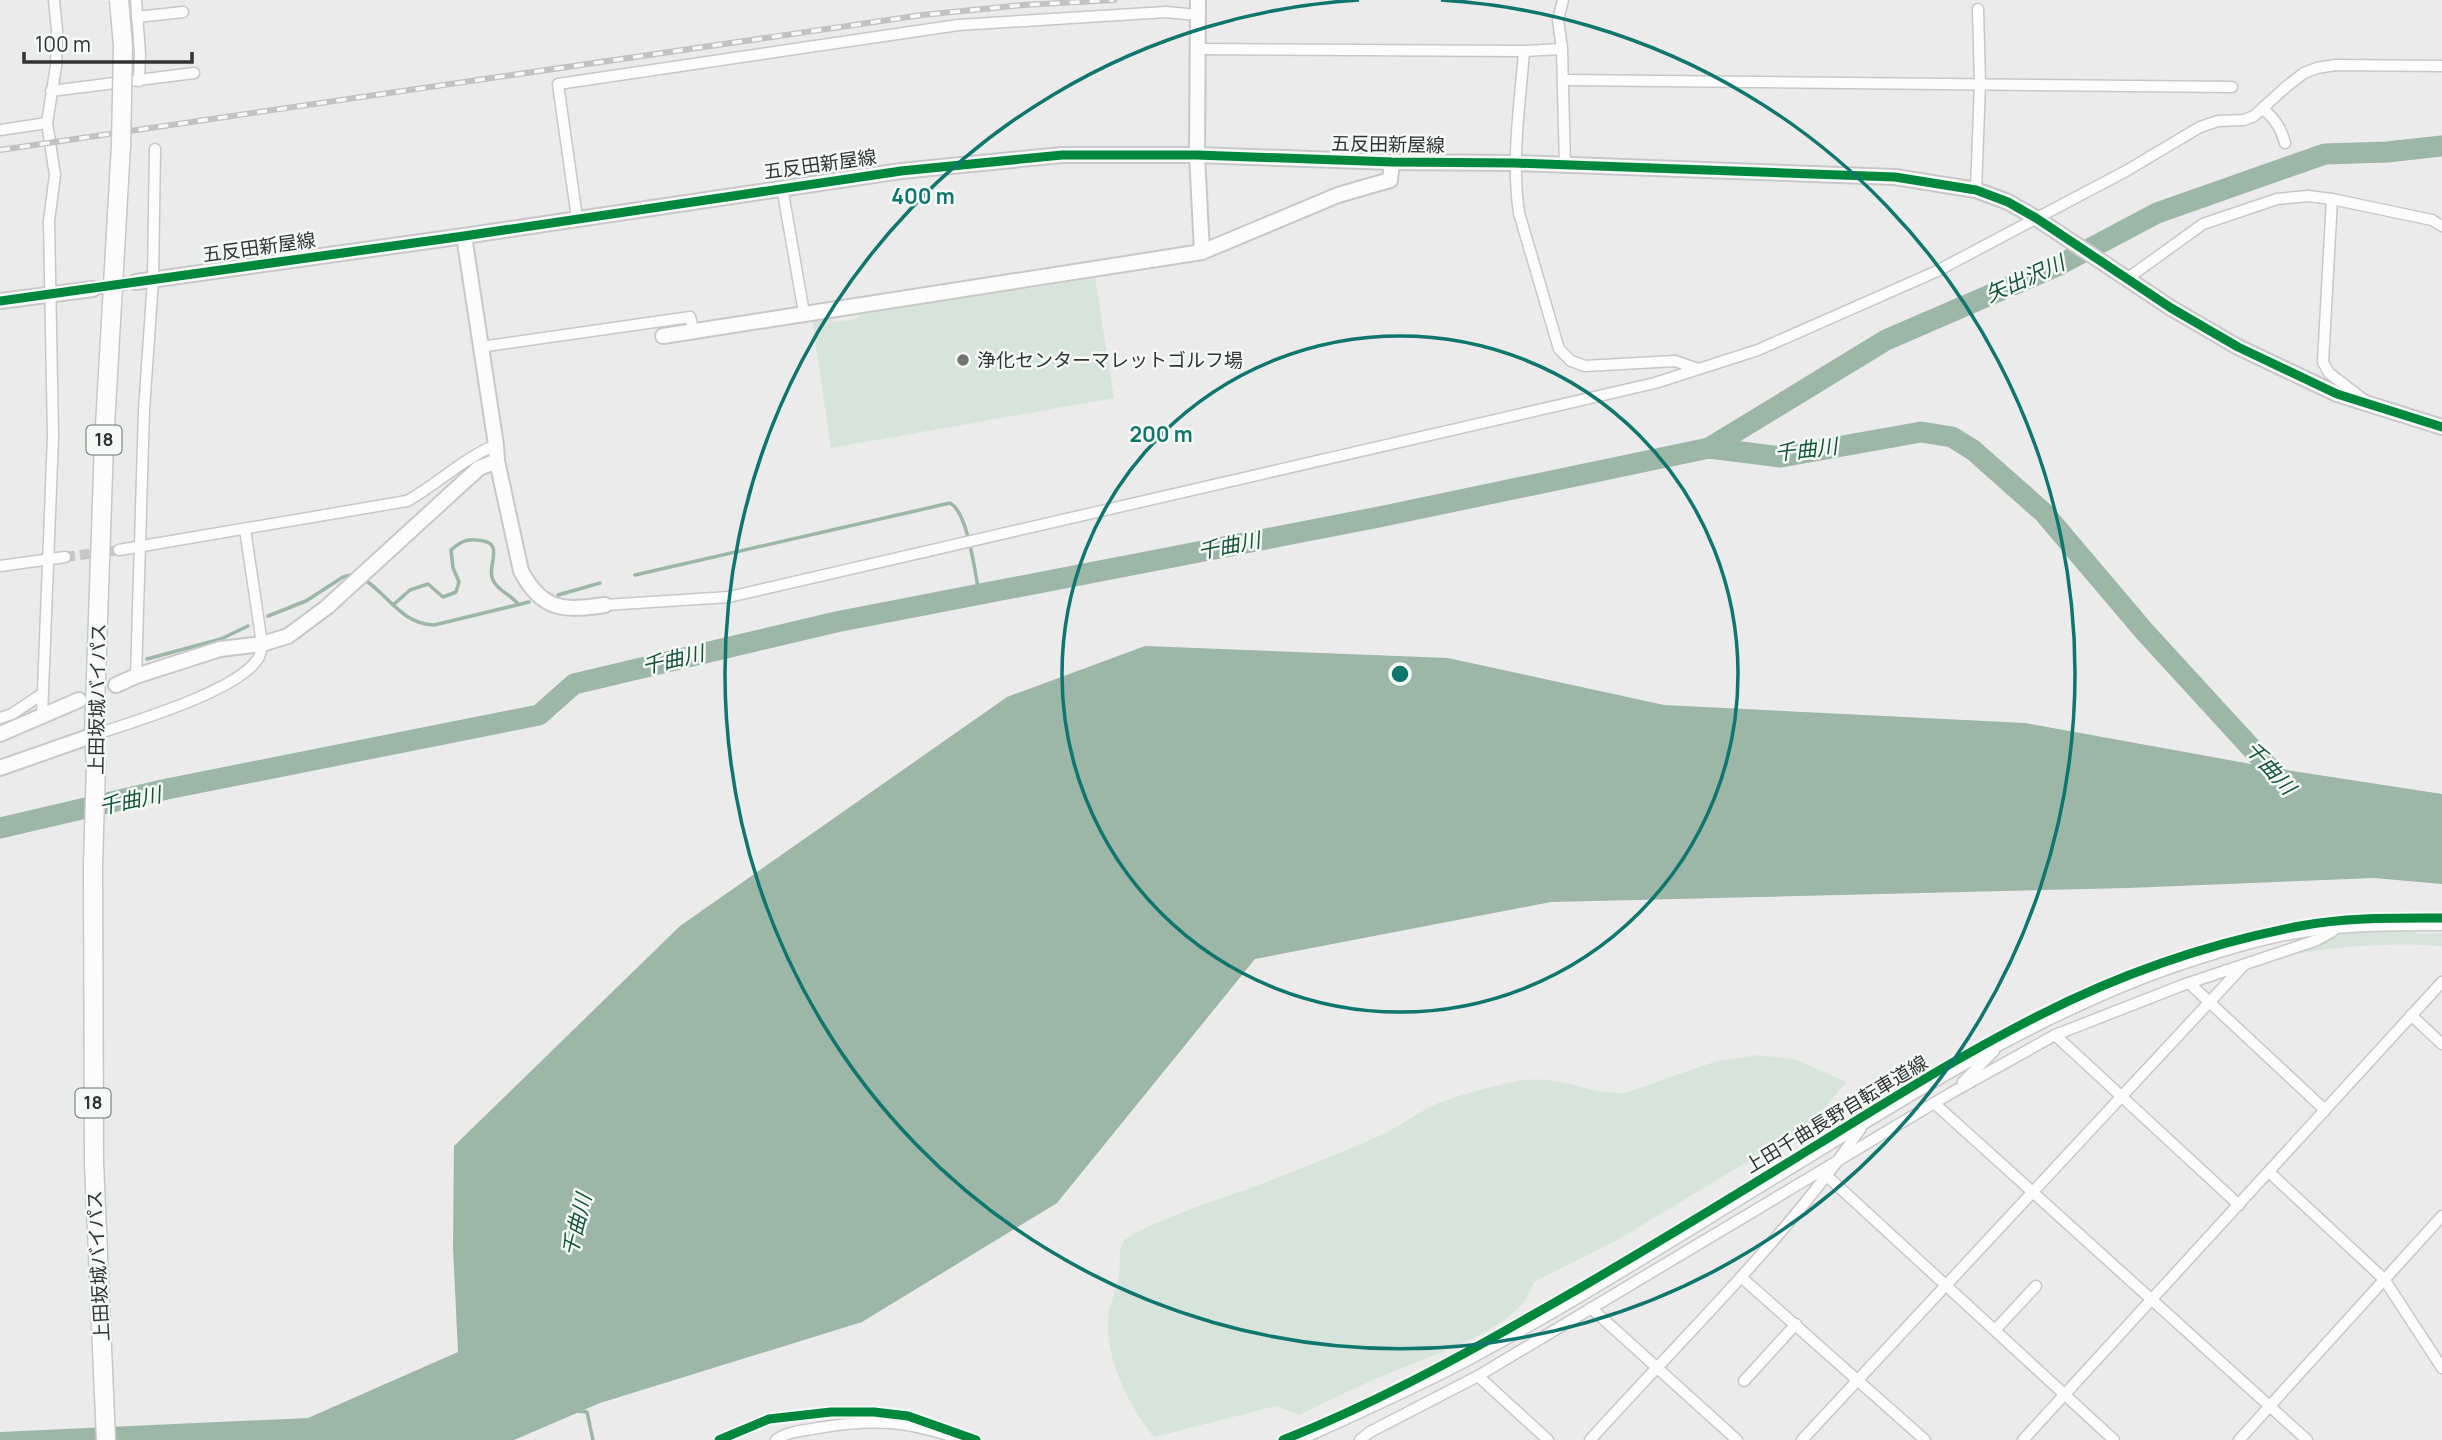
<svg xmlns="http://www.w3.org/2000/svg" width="2442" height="1440" viewBox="0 0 2442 1440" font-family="Manrope,'Noto Sans JP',sans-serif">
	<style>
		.green { fill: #d6e4db }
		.water { fill: #9cb6a7 }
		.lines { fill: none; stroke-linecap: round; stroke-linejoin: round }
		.stream { stroke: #9cb6a7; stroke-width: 3.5 }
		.river { stroke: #9cb6a7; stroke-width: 21 }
		.street-tunnel { stroke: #c5c6c5; stroke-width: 10; stroke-dasharray: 10 5; stroke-linecap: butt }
		.secondary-tunnel { stroke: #c5c6c5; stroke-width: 14; stroke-dasharray: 14 7; stroke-linecap: butt }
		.street-casing { stroke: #c7c8c7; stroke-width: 13 }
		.secondary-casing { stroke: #c7c8c7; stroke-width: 18 }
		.highway-casing { stroke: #c7c8c7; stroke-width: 21 }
		.street { stroke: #fcfcfc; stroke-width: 10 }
		.secondary { stroke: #fcfcfc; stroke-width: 14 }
		.highway { stroke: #fcfcfc; stroke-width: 18 }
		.rail-casing { stroke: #c1c2c1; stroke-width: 6 }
		.rail { stroke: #f6faf7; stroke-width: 3.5; stroke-dasharray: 10; stroke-linecap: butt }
		.highway-bridge-casing { stroke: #c7c8c7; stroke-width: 21; stroke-linecap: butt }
		.highway-bridge { stroke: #fcfcfc; stroke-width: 18 }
		.cycleway-casing { stroke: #f6faf7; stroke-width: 13 }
		.cycleway { stroke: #00873e; stroke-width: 9 }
		.ring { fill: none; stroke: #0f766e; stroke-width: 3.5 }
		.poi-dot { fill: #727372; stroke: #f6faf7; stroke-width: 2.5 }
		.labels { text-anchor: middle; stroke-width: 5; stroke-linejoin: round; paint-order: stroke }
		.shield { fill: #f6faf7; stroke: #6d6f6d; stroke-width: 2 }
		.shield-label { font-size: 18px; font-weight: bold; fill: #323332 }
		.street-label { font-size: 19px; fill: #323332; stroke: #f6faf7 }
		.poi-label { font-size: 19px; fill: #323332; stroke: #f6faf7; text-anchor: start }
		.water-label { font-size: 21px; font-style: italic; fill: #145536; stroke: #f6faf7 }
		.centre { fill: #0f766e; stroke: #f6faf7; stroke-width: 3.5 }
		.ring-label { font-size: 21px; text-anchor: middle; font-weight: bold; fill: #0f766e; stroke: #f6faf7; stroke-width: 5; stroke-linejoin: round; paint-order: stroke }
	</style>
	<rect width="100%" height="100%" fill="#eaebea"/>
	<g class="green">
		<polygon points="1095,278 1114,398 831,448 812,319 828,317 834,322 856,319 861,314"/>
		<path d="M2405,928L2419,934L2442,933V946C2389,942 2325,946 2273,959L2339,933Z"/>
		<path d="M1758,1055L1797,1060L1846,1082L1813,1122L1619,1239L1534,1282C1530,1292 1525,1302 1517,1309C1492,1335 1436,1354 1402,1368C1367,1382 1333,1398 1299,1415L1276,1406L1154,1437C1130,1407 1106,1361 1108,1321C1109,1305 1116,1291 1119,1275C1121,1266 1118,1253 1122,1244C1129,1229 1222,1198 1242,1191C1290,1173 1337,1155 1384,1134C1400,1126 1414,1115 1430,1107C1447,1098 1506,1082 1526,1080C1560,1076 1592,1095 1625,1093L1714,1062Z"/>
	</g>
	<polygon class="water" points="1145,646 1448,658 1664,705 2025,723 2273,768 2442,794 2442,884 2374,878 2128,888 1551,902 1255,959 1057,1203 862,1322 600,1403 514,1440 0,1440 0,1432 308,1418 458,1352 453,1248 454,1146 680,926 1007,697"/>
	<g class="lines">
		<g class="stream">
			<path d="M635,575L950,503C968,512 975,573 979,593"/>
			<path d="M365,580C389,596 402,624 434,625L529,602"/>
			<polyline points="558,595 600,583"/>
			<path d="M393,605L410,590L428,584L443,597L456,592L459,582L453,568L451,550C459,543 465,539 476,540C509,541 484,567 494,582C498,590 512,596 518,604"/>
			<polyline points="268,616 306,601 343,577 355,574"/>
			<polyline points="147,659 221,639 248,626"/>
			<polyline points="0,723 8,722 36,704"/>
			<polyline points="576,1411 587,1412 593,1440"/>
		</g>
		<g class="river">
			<polyline points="1709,448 1886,340 2059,265 2157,213 2325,154 2387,152 2442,146"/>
			<polyline points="0,828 167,789 539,715 574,684 836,622 1379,517 1709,448 1781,457 1921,432 1952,437 1973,450 2044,513 2144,631 2287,787"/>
		</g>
		<polyline class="street-tunnel" points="65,557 119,550"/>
		<polyline class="secondary-tunnel" points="93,289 136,282"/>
		<defs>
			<g id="street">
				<polyline points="136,0 140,54 139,81"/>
				<polyline points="1563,0 1558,20 1562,49 1565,166"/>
				<polyline points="137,17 183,12"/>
				<polyline points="1196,49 1524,51 1562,49"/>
				<path d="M1524,51C1520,105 1511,159 1519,213L1559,349L1571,361L1585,366L1675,361L1698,369"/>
				<polyline points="1563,80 2232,87"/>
				<polyline points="51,91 194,73"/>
				<path d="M2263,109C2275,119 2281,128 2285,143"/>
				<polyline points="0,130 47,123"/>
				<polyline points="782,187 804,313"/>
				<polyline points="1976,190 1980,84 1978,9"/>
				<polyline points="2332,199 2323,362 2329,373 2364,400"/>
				<polyline points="577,218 558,84 958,25 1166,12 1197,15"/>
				<polyline points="2128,278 2203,224 2277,199 2308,196 2332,199 2432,220 2442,226"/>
				<polyline points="480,347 690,317 694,332"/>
				<path d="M119,550L407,501C438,484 463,458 496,445"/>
				<polyline points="0,566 65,557"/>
				<polyline points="605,605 729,597 1655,383 1758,350 1935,272 2126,171 2200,127 2218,121 2244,120 2254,116 2287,86 2304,73 2317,68 2335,65 2442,66"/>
				<polyline points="136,676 144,410 153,280 155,149"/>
				<polyline points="42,716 53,437 49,221 55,175 47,123 56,66 57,30 54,0"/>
				<polyline points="0,718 12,714 42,694"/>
				<path d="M94,735C132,722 235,692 257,660C261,656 261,649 262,644L245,529"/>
				<polyline points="2189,983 2325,1110"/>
				<polyline points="2411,1015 2442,1044"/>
				<polyline points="2055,1035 2239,1205"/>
				<polyline points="1963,1082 1994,1051"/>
				<polyline points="1934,1103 2307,1440"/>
				<polyline points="2269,1172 2384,1279 2442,1368"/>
				<polyline points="1827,1176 2114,1440"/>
				<polyline points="1741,1277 1925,1440"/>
				<polyline points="1591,1308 1737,1440"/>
				<polyline points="1995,1330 2036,1286"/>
				<polyline points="1478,1376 1548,1440"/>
				<polyline points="1744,1381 1796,1324"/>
				<path d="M776,1440C788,1431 803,1431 818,1428C875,1418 908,1421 963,1440"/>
				<path d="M1299,1440C1355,1415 1411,1390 1466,1361C1563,1309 1657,1250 1752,1192C1888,1110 2022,1020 2173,967C2215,953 2258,939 2302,932C2348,925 2396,925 2442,925"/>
				<polyline points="1360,1440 1370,1432 1478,1376 1951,1093 2055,1035 2183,985 2317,940 2333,931"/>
				<path d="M1590,1440C1682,1338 1783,1242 1861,1128"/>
				<polyline points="1802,1440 2243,966"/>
				<polyline points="2023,1440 2442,982"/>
				<polyline points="2239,1440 2442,1216"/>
			</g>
			<g id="secondary">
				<polyline points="1198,0 1197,155 1202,252"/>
				<path d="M464,236L496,445L497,461L521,571C542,611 564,611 605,605"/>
				<polyline points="136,282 464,236 901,171 1062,155 1197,155 1392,162 1515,163 1895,177 1976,190 2008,202 2036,218 2171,308 2238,347 2337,394 2442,427"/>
				<polyline points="0,301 93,289"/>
				<polyline points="663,336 1202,252 1338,195 1390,180 1392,162"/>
				<polyline points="116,685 136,676 220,649 262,644 288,636 327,607 479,468 497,461"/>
				<polyline points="0,734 79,700"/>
				<polyline points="0,768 94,735"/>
			</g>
			<polyline id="highway" points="106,1440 94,1162 93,866 96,765 94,735 104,444 121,145"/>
		</defs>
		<use href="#street" class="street-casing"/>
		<use href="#secondary" class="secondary-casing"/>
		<use href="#highway" class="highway-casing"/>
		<use href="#street" class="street"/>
		<use href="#secondary" class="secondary"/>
		<use href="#highway" class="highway"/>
		<defs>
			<polyline id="rail" points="0,150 922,15 1023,5 1114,0"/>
		</defs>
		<use href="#rail" class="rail-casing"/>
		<use href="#rail" class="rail"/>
		<defs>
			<polyline id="highway-bridge" points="119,0 123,46 121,145"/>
		</defs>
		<use href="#highway-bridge" class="highway-bridge-casing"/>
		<use href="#highway-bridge" class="highway-bridge"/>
		<defs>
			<g id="cycleway">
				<polyline points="0,301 464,236 901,171 1062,155 1197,155 1392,162 1515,163 1895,177 1976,190 2008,202 2036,218 2171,308 2238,347 2337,394 2442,427"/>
				<polyline points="719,1440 769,1419 831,1412 874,1412 908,1416 976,1440"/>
				<path d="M1283,1440C1369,1406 1451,1362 1531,1316C1629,1261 1724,1202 1820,1143C1891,1099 1963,1054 2038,1016C2120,974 2210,943 2300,926C2346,917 2395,918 2442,918"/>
			</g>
		</defs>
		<use href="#cycleway" class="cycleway-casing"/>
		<use href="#cycleway" class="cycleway"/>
	</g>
	<g class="ring">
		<circle cx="1400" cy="674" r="338"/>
		<path d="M1441 0A675 675 0 1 1 1359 0"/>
	</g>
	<circle class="poi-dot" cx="963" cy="360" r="7"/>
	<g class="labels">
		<g class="shield">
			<rect x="86.5" y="425.5" width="35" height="29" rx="5"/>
			<rect x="75.5" y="1088.5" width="35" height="29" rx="5"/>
		</g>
		<g class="shield-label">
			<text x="104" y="446">18</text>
			<text x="93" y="1109">18</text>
		</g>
		<g class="street-label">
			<text transform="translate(1388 144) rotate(1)" y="7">五反田新屋線</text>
			<text transform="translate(820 164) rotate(-8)" y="7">五反田新屋線</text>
			<text transform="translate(259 247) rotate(-8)" y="7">五反田新屋線</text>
			<text transform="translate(97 699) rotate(-89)" y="7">上田坂城バイパス</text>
			<text transform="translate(1836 1114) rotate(-31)" y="7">上田千曲長野自転車道線</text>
			<text transform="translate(98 1266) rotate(-93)" y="7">上田坂城バイパス</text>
		</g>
		<g class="poi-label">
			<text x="977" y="367">浄化センターマレットゴルフ場</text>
		</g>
		<g class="water-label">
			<text transform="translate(2025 279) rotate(-24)" y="7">矢出沢川</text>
			<text transform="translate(1806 450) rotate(-7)" y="7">千曲川</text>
			<text transform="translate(1229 546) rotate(-11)" y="7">千曲川</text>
			<text transform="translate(673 660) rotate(-13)" y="7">千曲川</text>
			<text transform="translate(2270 768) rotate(48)" y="7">千曲川</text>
			<text transform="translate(130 801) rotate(-12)" y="7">千曲川</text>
			<text transform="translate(577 1225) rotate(-76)" y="7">千曲川</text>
		</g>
	</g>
	<circle cx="1400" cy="674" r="10" class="centre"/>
	<g class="ring-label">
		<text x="923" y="204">400 m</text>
		<text x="1161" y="442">200 m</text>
	</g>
	<path d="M24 52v10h168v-10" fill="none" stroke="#323332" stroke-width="3.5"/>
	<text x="35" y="52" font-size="21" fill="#323332" stroke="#f6faf7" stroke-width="5" paint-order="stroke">100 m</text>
</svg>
